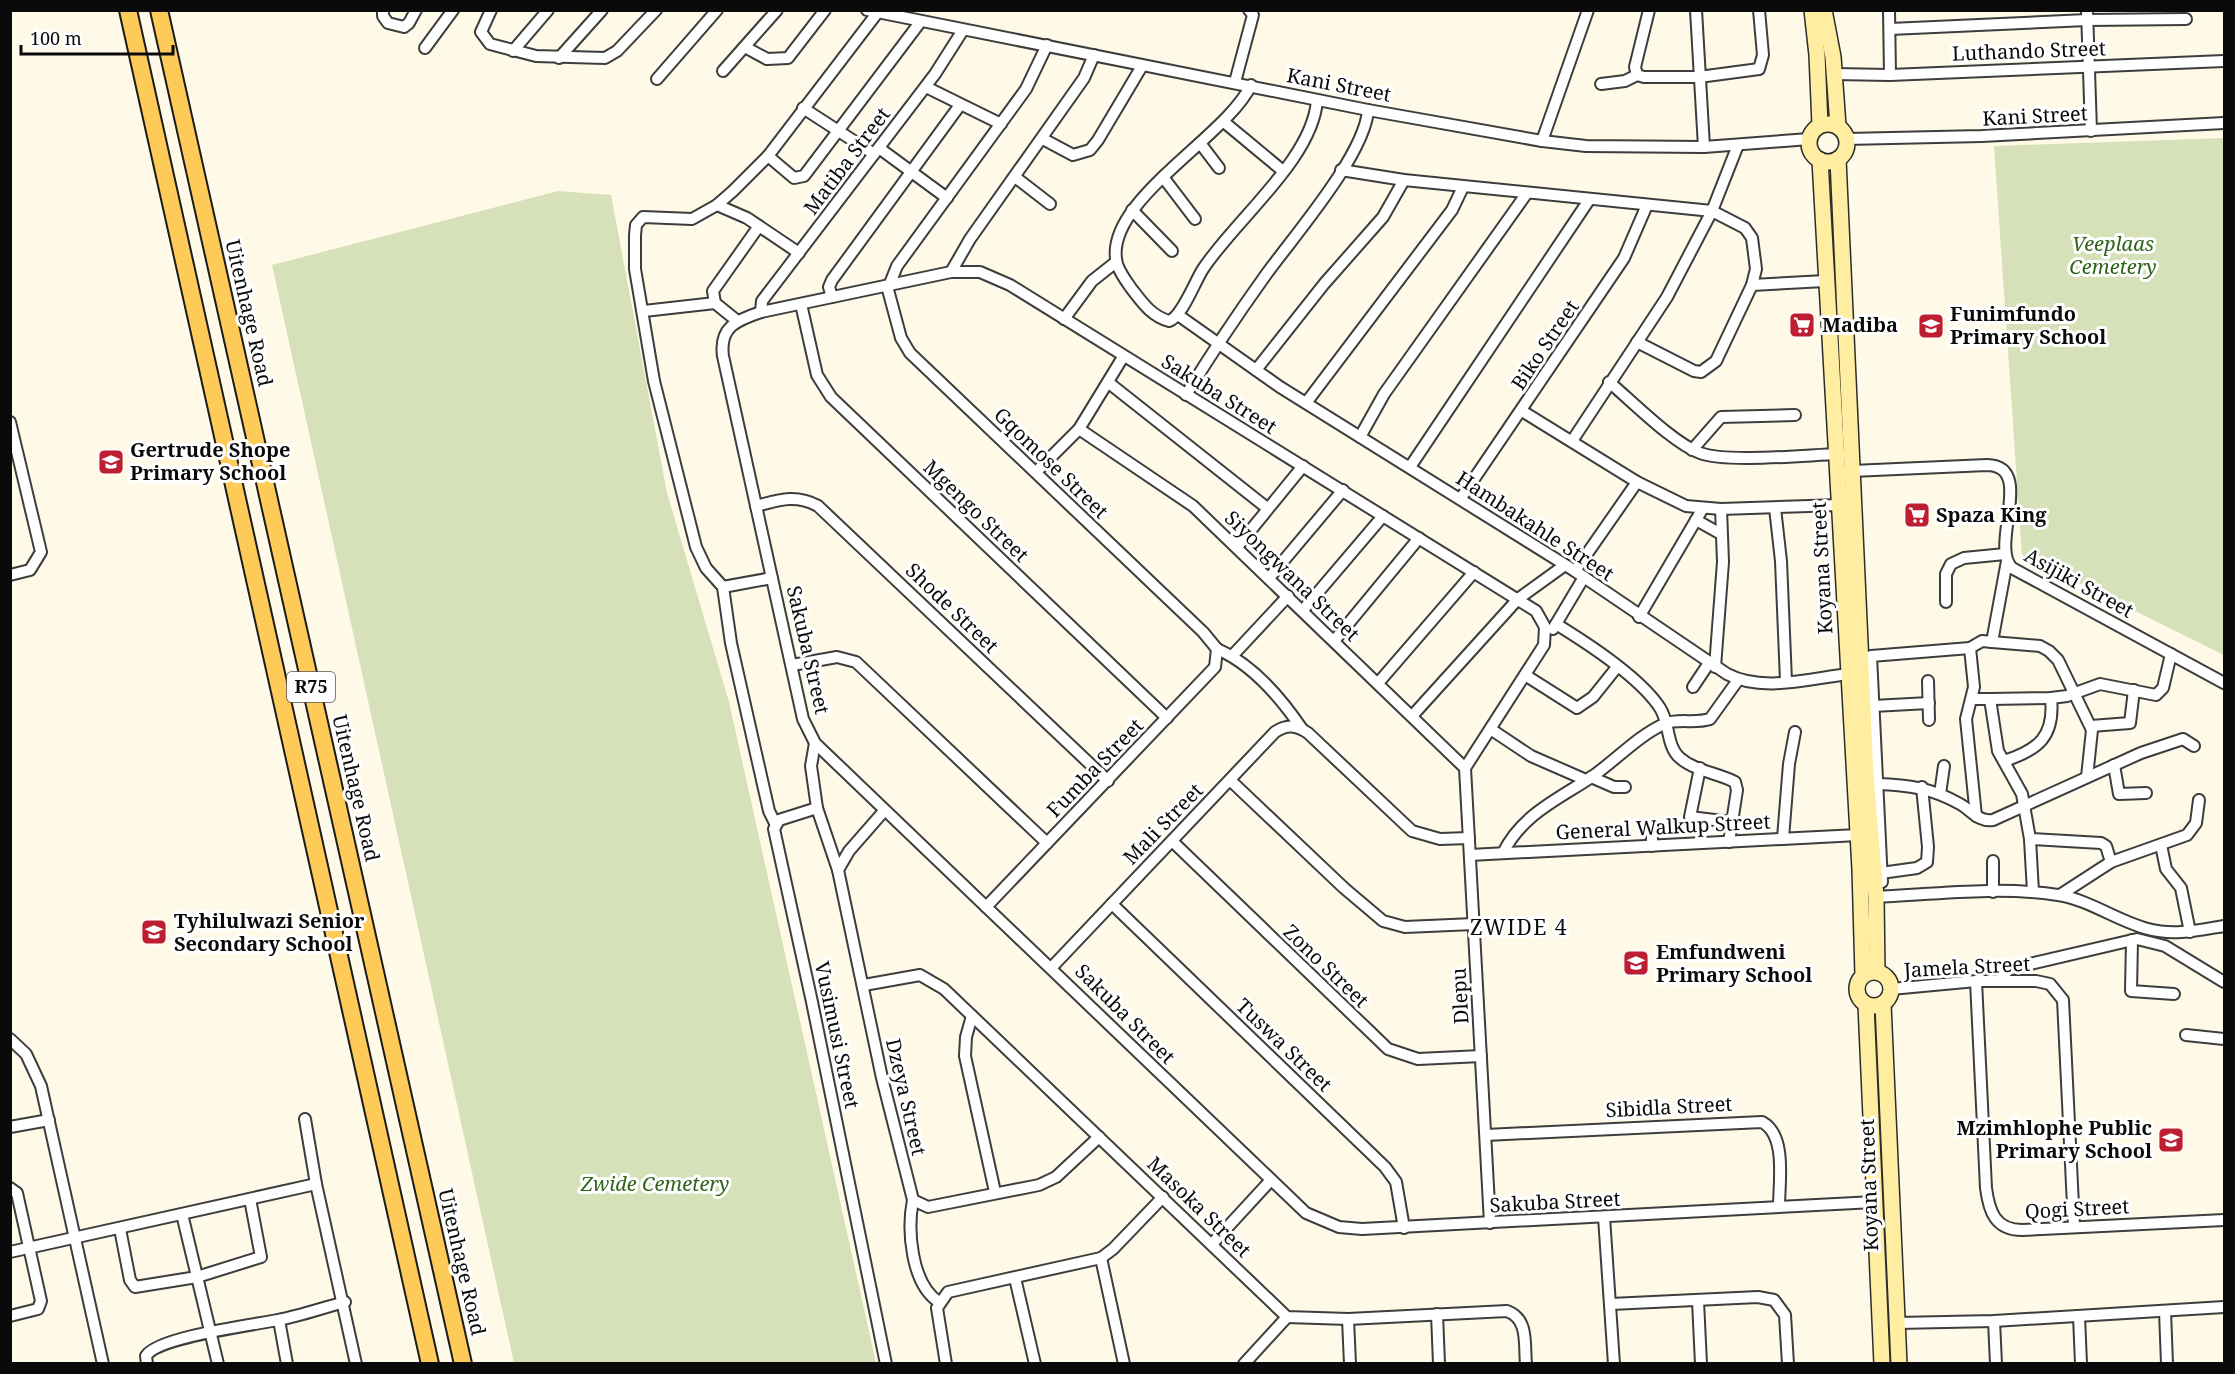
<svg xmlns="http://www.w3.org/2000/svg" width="2235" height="1374" viewBox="0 0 2235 1374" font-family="'Noto Serif',serif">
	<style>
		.cemetery { fill: #d6e0b9 }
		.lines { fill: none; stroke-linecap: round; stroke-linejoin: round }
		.minor-casing { stroke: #3d3d3d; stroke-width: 14 }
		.secondary-casing { stroke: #2c2c2c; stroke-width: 18 }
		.primary-casing { stroke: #1b1b1b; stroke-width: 20 }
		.minor { stroke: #fff; stroke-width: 10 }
		.secondary { stroke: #ffeea2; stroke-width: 15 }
		.primary { stroke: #feca58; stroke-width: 16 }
		.labels { text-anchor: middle; stroke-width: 6; stroke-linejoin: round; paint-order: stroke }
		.shield { fill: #fff; stroke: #545454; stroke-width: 1.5 }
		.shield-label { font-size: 18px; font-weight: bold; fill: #0a0a0a }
		.street-label { font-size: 20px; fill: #0a0a0a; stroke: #fff }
		.park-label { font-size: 20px; font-style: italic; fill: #2e6319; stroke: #fff }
		.poi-label { font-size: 20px; font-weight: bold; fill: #0a0a0a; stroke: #fff; text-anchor: start }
		.neighbourhood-label { font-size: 21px; letter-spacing: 1.5px; fill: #0a0a0a; stroke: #fff }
	</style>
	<rect width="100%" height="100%" fill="#fff9e7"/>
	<g class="cemetery">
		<polygon points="2224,138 2224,655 2022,555 1994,146"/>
		<polygon points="558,191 611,195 667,493 729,702 876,1363 514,1363 272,265"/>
	</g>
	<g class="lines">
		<defs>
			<g id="minor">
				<polyline points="383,10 383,16 388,23 404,27 409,23 416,10"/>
				<polyline points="491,10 481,32 490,44 536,56 605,58 617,51 656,10"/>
				<polyline points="867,10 1368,110 1542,141 1586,146 1704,147 1809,139"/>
				<polyline points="1649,10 1635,67 1637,75 1644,77 1699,77 1759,69 1763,55 1759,10"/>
				<polyline points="1696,10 1704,147"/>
				<polyline points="1889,10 1890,75"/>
				<polyline points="2087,10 2091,131"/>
				<polyline points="1890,29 2087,20 2186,19"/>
				<polyline points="745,47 767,59 788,58 825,10"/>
				<polyline points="425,48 453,10"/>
				<polyline points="513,51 548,10"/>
				<polyline points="559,58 602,10"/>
				<polyline points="723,71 777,10"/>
				<polyline points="1834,74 1890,75 2224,61"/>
				<polyline points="657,79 717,10"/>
				<polyline points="1235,82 1253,15 1249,10"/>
				<polyline points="1601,84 1625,81 1637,75"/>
				<path d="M1251,85C1226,138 1101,203 1117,264C1120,273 1126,281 1131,288C1142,302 1151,316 1169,321C1182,317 1195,281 1203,269C1235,220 1313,159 1317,100"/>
				<polyline points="926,87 1001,124"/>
				<polyline points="803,108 874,154"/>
				<polyline points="1224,122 1283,171"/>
				<polyline points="1043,139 1073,155 1090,150 1098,140 1142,66"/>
				<polyline points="1846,139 1982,136 2224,123"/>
				<polyline points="1542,141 1588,10"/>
				<polyline points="1200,143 1219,168"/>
				<polyline points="879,148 947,198"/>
				<polyline points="768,156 794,178 804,176 921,21"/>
				<polyline points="1341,170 1404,180 1712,211 1745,228 1752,238 1756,269 1752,285 1716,361 1701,372 1694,371 1637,342"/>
				<polyline points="1015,177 1050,204"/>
				<polyline points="1163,177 1195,219"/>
				<polyline points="717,205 747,218 799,253"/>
				<polyline points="1132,210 1172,251"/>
				<polyline points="951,272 970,239 1084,78 1094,55"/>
				<polyline points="1752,285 1825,281"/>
				<polyline points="887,286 901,338 910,353 1203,632 1217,649"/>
				<polyline points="889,286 897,266 1026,89 1047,45"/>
				<polyline points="832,297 829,287 832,280 960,105"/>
				<polyline points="801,304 817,375 831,397 1167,718"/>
				<polyline points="644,311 715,303"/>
				<polyline points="761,312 762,301 935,74 963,30"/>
				<path d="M1178,315L1280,387L1575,571L1727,674C1763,693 1811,678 1849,674"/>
				<polyline points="1064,319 1092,281 1116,262"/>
				<polyline points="736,320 715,303 713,291 759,226"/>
				<polyline points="1256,370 1324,284 1383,217 1404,180"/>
				<path d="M1609,382C1633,402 1673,443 1700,453C1726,463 1806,455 1838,454"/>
				<polyline points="1109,383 1267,508"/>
				<path d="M1186,395C1211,354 1237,315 1265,276C1293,237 1365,155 1368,110"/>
				<polyline points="1306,403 1452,210 1463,187"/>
				<polyline points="1522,411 1637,482 1686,506 1721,509 1840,505"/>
				<polyline points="10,422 41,552 30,570 10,575"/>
				<polyline points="1079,429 1193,506 1465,768 1490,1223"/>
				<polyline points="1360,437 1384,394 1527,193"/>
				<polyline points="1572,441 1667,297 1712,211 1738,145"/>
				<polyline points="1692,450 1721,417 1795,415"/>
				<polyline points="1410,467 1589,200"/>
				<path d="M1852,471L1987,465C2036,466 1989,545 2012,568L2224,683"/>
				<polyline points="1036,472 1079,429 1123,357"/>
				<polyline points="1461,498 1624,258 1647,205"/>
				<path d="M756,506C779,500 796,494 818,506L1108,781"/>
				<polyline points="1775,508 1781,561 1786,681"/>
				<polyline points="1696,520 1721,534"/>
				<polyline points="1237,547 1303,466"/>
				<polyline points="1575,571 1637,482"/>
				<polyline points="1269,578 1343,490"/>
				<polyline points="723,587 772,578"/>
				<polyline points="1946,602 1946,574 1951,564 1964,558 2005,554"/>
				<polyline points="1303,610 1383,516"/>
				<polyline points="1639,617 1703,508"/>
				<path d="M1556,624C1587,643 1640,677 1660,708C1670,723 1666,746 1680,758C1695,771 1718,773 1735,782L1737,790L1729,842"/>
				<polyline points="1553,629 1584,577"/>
				<polyline points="1334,641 1419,538"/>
				<polyline points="1992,642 2040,646 2049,651 2058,660 2092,730 2087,777"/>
				<path d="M1217,649C1252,664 1281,698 1302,729"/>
				<polyline points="1233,655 1288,596"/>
				<polyline points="792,665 837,657 856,662 1047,843"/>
				<polyline points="1715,667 1723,562 1721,509"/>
				<polyline points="1525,675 1577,708 1593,697 1617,667"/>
				<polyline points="1928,681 1929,720"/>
				<polyline points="1379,682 1474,572"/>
				<polyline points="1693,687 1709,663"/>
				<polyline points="1972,699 1990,699 1998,751 2022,794 2030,839 2101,843 2106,846 2111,862"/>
				<polyline points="1990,699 2051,698 2067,696 2100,684 2156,695 2163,688 2171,654"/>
				<polyline points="1873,706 1929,703"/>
				<polyline points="1413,715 1518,599 1565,565"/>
				<polyline points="2091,726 2130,723 2134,690"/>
				<polyline points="1492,730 1531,756 1586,780"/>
				<polyline points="815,743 811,766 817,808 779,820 774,829 812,1002 886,1364"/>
				<path d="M2004,761C2038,750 2055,737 2051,698"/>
				<polyline points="2114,765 2119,794 2146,793"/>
				<path d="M1465,768L1544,645L1545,627L1536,611L1010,285L980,272H951L761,312C737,320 719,327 723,356L803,719L815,743L1306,1213L1339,1227L1362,1229L1874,1202"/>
				<polyline points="1700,768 1690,817 1731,822"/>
				<polyline points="1591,777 1614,787 1625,787"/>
				<polyline points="1230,780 1344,888 1383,921 1405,927 1474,924"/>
				<path d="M1877,784C1908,785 1932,788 1960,804C1971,810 1978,822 1993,820L2141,753L2183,739L2194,746"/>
				<polyline points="1940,794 1944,766"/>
				<polyline points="817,808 838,870"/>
				<polyline points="884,811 849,851 838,870 882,1078 913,1200 928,1207 1039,1185 1056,1177 1099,1137"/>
				<polyline points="1976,816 1966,719 1974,687 1970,648 1982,641 1992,642 2007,561"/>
				<polyline points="775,823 769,811 731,643 723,587 706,568 696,547 654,381 635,269 635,235 636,225 643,217 692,219 717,205 733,191 768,156 878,12"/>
				<polyline points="1783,838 1789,764 1795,732"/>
				<polyline points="2030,839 2033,892"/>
				<polyline points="1172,841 1388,1049 1418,1059 1481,1056"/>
				<polyline points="2161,845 2166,869 2181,888 2190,932"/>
				<polyline points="1652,846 1652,829"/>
				<path d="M1503,853C1522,814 1559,799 1593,776C1617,759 1638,736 1664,724C1677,718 1695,724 1710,719L1738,680"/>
				<polyline points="1470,855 1858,835"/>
				<polyline points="1881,873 1917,868 1927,862 1928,847 1922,787"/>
				<polyline points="1882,882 1871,656 1970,648"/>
				<polyline points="1993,892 1993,861"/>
				<polyline points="2060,895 2111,862 2187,835 2196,823 2199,800"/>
				<path d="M1876,897C1936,894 1999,886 2058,895C2090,900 2117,921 2148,929C2174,936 2199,930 2224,926"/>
				<polyline points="1112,904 1385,1167 1396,1182 1404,1228"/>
				<polyline points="986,907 1215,667 1217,649"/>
				<polyline points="2132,940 2131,991 2174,994"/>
				<path d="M1052,967L1275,732C1287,724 1296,725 1308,733L1412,831L1440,839L1469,838"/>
				<path d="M1976,981L1986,1188C1989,1211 1995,1230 2022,1230L2224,1220"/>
				<polyline points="1999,981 2008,970 2017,967 2137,939 2165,946 2224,982"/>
				<path d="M864,985L920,975L944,989L1287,1317L1348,1319L1507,1311C1529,1319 1524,1344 1526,1364"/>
				<polyline points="1891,989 1976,981 2036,981 2050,984 2063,1000 2074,1226"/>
				<polyline points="972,1016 966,1037 965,1056 995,1192"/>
				<polyline points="2186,1035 2224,1039"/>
				<polyline points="10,1039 26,1054 41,1086 103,1364"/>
				<polyline points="305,1119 316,1184 356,1364"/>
				<polyline points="10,1127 49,1120"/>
				<path d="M1486,1135L1762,1122C1787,1135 1779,1182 1779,1207"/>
				<polyline points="10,1188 17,1193 41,1301 38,1309 10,1316"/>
				<path d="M913,1200C907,1230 911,1284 939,1302"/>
				<polyline points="182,1214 218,1364"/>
				<polyline points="1604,1217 1614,1364"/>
				<polyline points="120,1229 130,1280 135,1287 197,1277 261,1257 250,1199"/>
				<polyline points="1212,1244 1271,1180"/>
				<polyline points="10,1252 316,1184"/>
				<polyline points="1101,1258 1124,1364"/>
				<polyline points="1015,1278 1035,1364"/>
				<polyline points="1698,1301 1701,1364"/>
				<polyline points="1611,1304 1758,1297 1774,1300 1785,1315 1788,1364"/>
				<polyline points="2165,1311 2167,1364"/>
				<polyline points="1437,1314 1439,1364"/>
				<polyline points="2079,1316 2081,1364"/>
				<polyline points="1348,1319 1350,1364"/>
				<polyline points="279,1320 287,1364"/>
				<polyline points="1994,1321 1996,1364"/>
				<polyline points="1897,1323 1994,1321 2224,1307"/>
				<path d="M147,1364L146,1356C157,1337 253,1325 278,1320C300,1316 322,1308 345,1302"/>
				<polyline points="946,1364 937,1308 948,1292 1101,1258 1113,1249 1163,1197"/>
				<polyline points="1244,1364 1287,1317"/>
			</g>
			<g id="secondary">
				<polyline points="1812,10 1817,55 1820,125"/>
				<polyline points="1824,10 1833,57 1838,126"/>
				<circle cx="1828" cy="143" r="19"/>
				<polyline points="1838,159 1866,775 1876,897 1877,972"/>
				<polyline points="1820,160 1860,869 1863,975"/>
				<circle cx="1874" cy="989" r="17"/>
				<polyline points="1883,1004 1899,1364"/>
				<polyline points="1866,1005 1882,1364"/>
			</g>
			<g id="primary">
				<polyline points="128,10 430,1364"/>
				<polyline points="159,10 463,1364"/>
			</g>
		</defs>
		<use href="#minor" class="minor-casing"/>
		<use href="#secondary" class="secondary-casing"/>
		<use href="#primary" class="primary-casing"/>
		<use href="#minor" class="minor"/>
		<use href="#secondary" class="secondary"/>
		<use href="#primary" class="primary"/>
	</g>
	<defs>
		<symbol id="supermarket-square" viewBox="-11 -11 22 22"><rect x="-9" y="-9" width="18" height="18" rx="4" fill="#be1e31" stroke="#fff"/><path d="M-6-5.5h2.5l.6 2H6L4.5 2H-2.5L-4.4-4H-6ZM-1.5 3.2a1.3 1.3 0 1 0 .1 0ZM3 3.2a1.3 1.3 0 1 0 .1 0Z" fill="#fff"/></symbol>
		<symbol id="school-square" viewBox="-11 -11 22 22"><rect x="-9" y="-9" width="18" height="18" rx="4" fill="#be1e31" stroke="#fff"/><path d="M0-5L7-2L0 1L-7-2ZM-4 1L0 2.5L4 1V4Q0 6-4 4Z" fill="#fff"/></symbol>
	</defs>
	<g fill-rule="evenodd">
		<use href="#supermarket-square" x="1787" y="310" width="30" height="30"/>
		<use href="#school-square" x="1916" y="311" width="30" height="30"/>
		<use href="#school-square" x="96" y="447" width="30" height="30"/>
		<use href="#supermarket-square" x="1902" y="500" width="30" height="30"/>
		<use href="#school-square" x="139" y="917" width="30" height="30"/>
		<use href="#school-square" x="1621" y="948" width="30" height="30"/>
		<use href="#school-square" x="2156" y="1125" width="30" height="30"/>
	</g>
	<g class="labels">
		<rect class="shield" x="287" y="672" width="48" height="30" rx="4.5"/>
		<g class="shield-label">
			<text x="311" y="693">R75</text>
		</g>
		<g class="street-label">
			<text transform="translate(2029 51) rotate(-2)" y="7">Luthando Street</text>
			<text transform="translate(1339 85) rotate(11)" y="7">Kani Street</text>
			<text transform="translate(2035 116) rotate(-3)" y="7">Kani Street</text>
			<text transform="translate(847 161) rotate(-53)" y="7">Matiba Street</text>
			<text transform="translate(249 313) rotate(77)" y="7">Uitenhage Road</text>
			<text transform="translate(1545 345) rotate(-56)" y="7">Biko Street</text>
			<text transform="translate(1219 394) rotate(32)" y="7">Sakuba Street</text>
			<text transform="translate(1051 463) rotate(44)" y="7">Gqomose Street</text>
			<text transform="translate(976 511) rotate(44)" y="7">Mgengo Street</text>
			<text transform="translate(1535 526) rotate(33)" y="7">Hambakahle Street</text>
			<text transform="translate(1822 568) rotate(-93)" y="7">Koyana Street</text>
			<text transform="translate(1292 576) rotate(44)" y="7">Siyongwana Street</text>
			<text transform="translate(2079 583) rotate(29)" y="7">Asijiki Street</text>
			<text transform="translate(952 608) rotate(44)" y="7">Shode Street</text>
			<text transform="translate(808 650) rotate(77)" y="7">Sakuba Street</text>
			<text transform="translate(1095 768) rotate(-46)" y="7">Fumba Street</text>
			<text transform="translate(356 788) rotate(77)" y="7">Uitenhage Road</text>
			<text transform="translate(1163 824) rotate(-46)" y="7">Mali Street</text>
			<text transform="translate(1663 827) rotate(-3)" y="7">General Walkup Street</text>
			<text transform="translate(1326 966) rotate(44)" y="7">Zono Street</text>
			<text transform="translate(1967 967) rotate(-3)" y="7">Jamela Street</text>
			<text transform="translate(1460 996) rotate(-93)" y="7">Dlepu</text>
			<text transform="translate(1125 1014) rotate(45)" y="7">Sakuba Street</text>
			<text transform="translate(837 1035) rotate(78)" y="7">Vusimusi Street</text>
			<text transform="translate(1284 1045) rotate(44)" y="7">Tuswa Street</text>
			<text transform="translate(906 1097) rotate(77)" y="7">Dzeya Street</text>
			<text transform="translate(1669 1107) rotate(-3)" y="7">Sibidla Street</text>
			<text transform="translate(1869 1185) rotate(-92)" y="7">Koyana Street</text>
			<text transform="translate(1555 1202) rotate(-3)" y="7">Sakuba Street</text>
			<text transform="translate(1199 1207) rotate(44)" y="7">Masoka Street</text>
			<text transform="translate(2077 1209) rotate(-3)" y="7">Qogi Street</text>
			<text transform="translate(462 1262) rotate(77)" y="7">Uitenhage Road</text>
		</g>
		<g class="park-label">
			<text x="2113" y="251">Veeplaas<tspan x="2113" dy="23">Cemetery</tspan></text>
			<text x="655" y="1191">Zwide Cemetery</text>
		</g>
		<g class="poi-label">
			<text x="1950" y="321">Funimfundo<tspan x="1950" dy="23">Primary School</tspan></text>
			<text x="1822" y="332">Madiba</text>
			<text x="130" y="457">Gertrude Shope<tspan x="130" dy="23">Primary School</tspan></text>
			<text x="1936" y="522">Spaza King</text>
			<text x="174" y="928">Tyhilulwazi Senior<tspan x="174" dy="23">Secondary School</tspan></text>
			<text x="1656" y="959">Emfundweni<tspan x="1656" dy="23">Primary School</tspan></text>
			<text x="2152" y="1135" text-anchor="end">Mzimhlophe Public<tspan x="2152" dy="23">Primary School</tspan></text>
		</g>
		<g class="neighbourhood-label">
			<text x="1519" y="935">ZWIDE 4</text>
		</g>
	</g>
	<rect width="2235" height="1374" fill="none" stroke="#0a0a0a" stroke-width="24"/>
	<path d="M21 45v9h152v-9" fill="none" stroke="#0a0a0a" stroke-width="3"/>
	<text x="30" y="45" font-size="18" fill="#0a0a0a" stroke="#ffffff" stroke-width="4.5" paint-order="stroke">100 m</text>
</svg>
